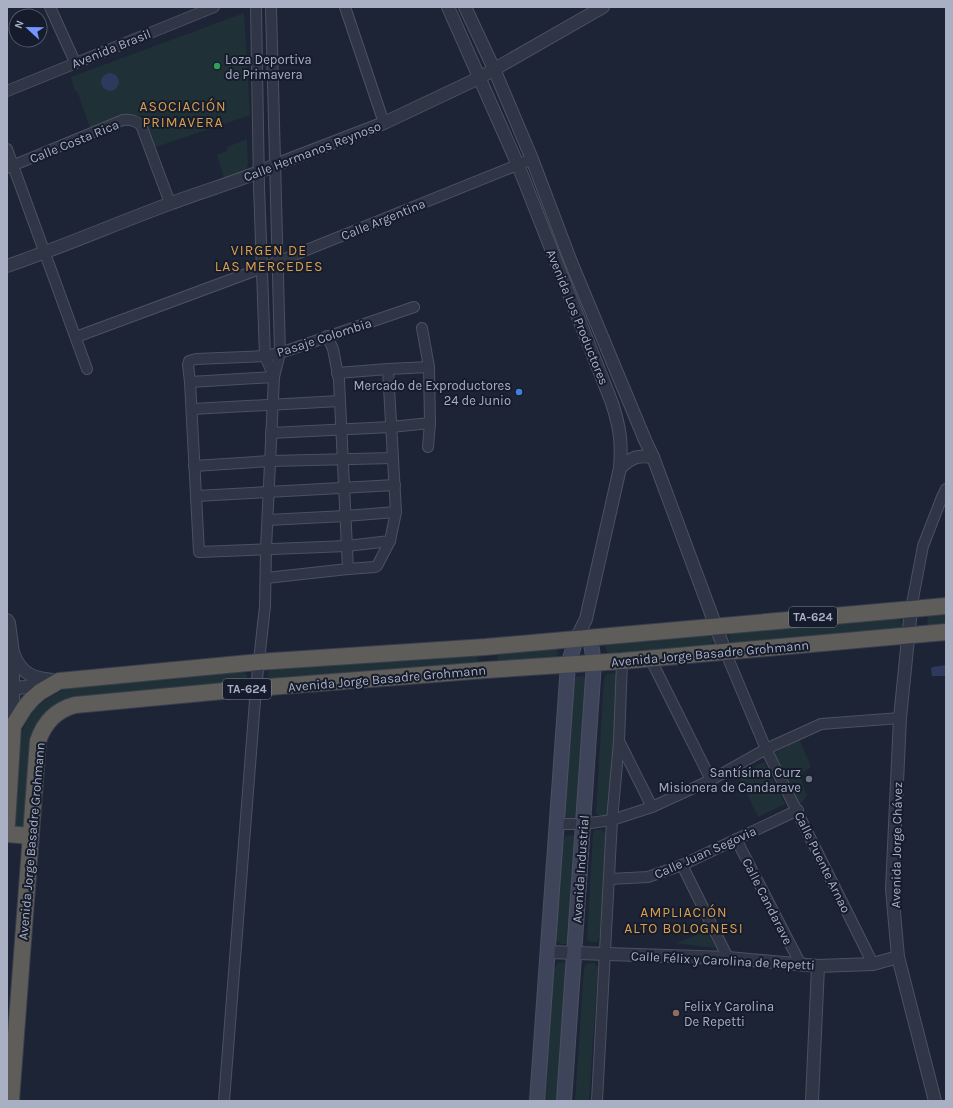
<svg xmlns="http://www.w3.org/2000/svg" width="953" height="1108" viewBox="0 0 953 1108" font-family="Karla,sans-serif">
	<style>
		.green { fill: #1f3137 }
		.water { fill: #2d3a5d }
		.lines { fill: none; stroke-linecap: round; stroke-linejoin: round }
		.minor-casing { stroke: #4b5162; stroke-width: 12 }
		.tertiary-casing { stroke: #4b5162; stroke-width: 14 }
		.secondary-casing { stroke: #4b5162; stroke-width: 16 }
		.trunk-casing { stroke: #383e4e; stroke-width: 18 }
		.minor { stroke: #303646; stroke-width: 10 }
		.tertiary { stroke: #303646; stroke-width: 12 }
		.secondary { stroke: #3e445a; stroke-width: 14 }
		.trunk { stroke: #5e5d5a; stroke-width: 16 }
		.leisure-dot { fill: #2e9e5b; stroke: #161c2b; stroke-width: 1.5 }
		.shop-dot { fill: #3f7fe0; stroke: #161c2b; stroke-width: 1.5 }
		.worship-dot { fill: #6b7280; stroke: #161c2b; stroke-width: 1.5 }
		.education-dot { fill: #8d6e63; stroke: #161c2b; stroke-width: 1.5 }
		.labels { text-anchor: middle; stroke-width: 4; stroke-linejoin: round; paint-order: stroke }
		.shield { fill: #161c2b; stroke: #7d8496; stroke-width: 1 }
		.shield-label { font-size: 12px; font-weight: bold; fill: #a9b0c4 }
		.street-label { font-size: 13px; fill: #a9b0c4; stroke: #161c2b }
		.poi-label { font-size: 13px; fill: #a9b0c4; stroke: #161c2b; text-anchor: start }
		.neighbourhood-label { font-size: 14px; letter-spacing: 1px; fill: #da9f4e; stroke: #161c2b }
	</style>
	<rect width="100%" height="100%" fill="#1d2436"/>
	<g class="green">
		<polygon points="244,13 250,115 153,148 142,115 92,133 77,91 75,91 71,77"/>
		<polygon points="247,139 248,164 246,171 224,178 217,155 227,151 227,147"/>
		<polygon points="946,615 946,627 928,626 927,620 929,616"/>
		<polygon points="895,618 899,619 902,625 897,630 735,644 730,641 729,636 732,632"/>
		<polygon points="712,635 714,641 709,646 611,654 607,652 605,647 608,642"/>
		<polygon points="556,648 558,654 553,659 498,661 497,656 500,651"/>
		<polygon points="476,654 478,660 473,665 274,681 269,679 268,673 271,669"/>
		<path d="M242,672L247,675V681L245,684L74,698L58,703L43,716L36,726L27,826L19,831L14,826C16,806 17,785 19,765C19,756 19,746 21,738C26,711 52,690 79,686Z"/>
		<polygon points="614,673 618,678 609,809 606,815 599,815 596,813 604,678 607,674"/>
		<polygon points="583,676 586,680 577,816 573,820 568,819 563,814 572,683 576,677"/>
		<path d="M799,739L811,767C796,774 802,783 807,795L800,805L775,753Z"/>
		<polygon points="764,762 785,804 758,817 738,775"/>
		<polygon points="595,830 602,830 606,834 600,936 597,942 590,942 587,939 593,834"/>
		<polygon points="573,835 576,839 570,940 566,944 561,944 556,939 562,842 566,836"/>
		<polygon points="708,931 715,948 675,943"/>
		<polygon points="564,962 567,969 558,1101 544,1101 554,969 558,963"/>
		<polygon points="594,963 598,968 589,1101 575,1101 584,968 587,964"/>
	</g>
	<g class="water">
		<circle cx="110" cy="82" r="9"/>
		<polygon points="946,665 946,676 932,676 931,669 932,667"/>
	</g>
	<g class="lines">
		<defs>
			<g id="minor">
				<polyline points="50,7 75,62"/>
				<polyline points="256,7 259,186 265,356 274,377"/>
				<polyline points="345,7 384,123"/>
				<polyline points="7,91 214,7"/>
				<polyline points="7,149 87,369"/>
				<path d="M7,168L123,120C131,119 135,121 141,125L170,203"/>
				<polyline points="414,307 280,353 265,356 196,359 189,361 188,365 190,382 199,552 347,546 390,541 396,512 388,369 429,367"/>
				<polyline points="422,328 429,367 430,423 428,447"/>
				<polyline points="76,337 262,268 532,159"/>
				<polyline points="337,373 388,369"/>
				<polyline points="190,382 274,377"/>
				<polyline points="192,409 340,401"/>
				<polyline points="271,433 391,427 430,423"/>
				<polyline points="194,466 270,461 393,458"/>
				<polyline points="196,496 395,485"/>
				<polyline points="268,520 345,516 396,512"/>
				<polyline points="348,569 375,567 377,566 390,541"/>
				<polyline points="266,578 348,569 339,380 333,349 327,336"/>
				<polyline points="911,609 923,546 942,497 946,489"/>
				<polyline points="725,651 766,749 873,964"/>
				<polyline points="650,658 711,780"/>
				<polyline points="620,743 652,807"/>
				<polyline points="556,824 583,824 612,820 652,807 711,780 766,749 821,724 900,718"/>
				<polyline points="736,839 800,963"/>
				<polyline points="682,865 728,958"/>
				<polyline points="610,879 648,877 682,865 798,810"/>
				<polyline points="224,1101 256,688 265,606 266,549 274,377 280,353 271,7"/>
				<polyline points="597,1101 612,820 619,742 622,661"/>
			</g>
			<g id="tertiary">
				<path d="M448,7L518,165L612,403C620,428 622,442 620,468L586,619L576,639"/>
				<polyline points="465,7 494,69 532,159 571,262 645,440 653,457 725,651"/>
				<path d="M7,266C62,247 115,224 169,204C205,190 241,181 275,165L384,123L479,78L603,7"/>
				<path d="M620,468C632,457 637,455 653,457"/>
				<polyline points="911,609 900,718 892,889 898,957 935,1101"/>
				<polyline points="7,620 9,623 13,653 13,726"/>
				<path d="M14,655C23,678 38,678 59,681"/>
				<polyline points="7,690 48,683"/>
				<polyline points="548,952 728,958 818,966 873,964 898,957"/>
				<polyline points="812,1101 818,966"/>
			</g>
			<g id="secondary">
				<polyline points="537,1101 568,665 576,639"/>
				<polyline points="564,1101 594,663 590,637"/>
			</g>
			<g id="trunk">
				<polyline points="7,824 13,726 25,707 32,699 40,692 59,681 258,662 485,647 946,606"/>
				<polyline points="7,834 31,836"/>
				<path d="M11,1101L38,741C44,723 56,710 75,705L256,688L486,670L622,661L946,632"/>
			</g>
		</defs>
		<use href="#minor" class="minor-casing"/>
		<use href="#tertiary" class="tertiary-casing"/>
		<use href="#secondary" class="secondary-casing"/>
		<use href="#trunk" class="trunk-casing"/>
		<use href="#minor" class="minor"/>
		<use href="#tertiary" class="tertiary"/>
		<use href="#secondary" class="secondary"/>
		<use href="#trunk" class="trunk"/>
	</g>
	<circle class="leisure-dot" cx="217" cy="66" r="4"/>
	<circle class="shop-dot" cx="519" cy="392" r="4"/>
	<circle class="worship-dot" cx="809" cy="779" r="4"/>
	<circle class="education-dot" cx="676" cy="1013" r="4"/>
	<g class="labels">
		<g class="shield">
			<rect x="789" y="607" width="48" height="20" rx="3"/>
			<rect x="223" y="679" width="48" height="20" rx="3"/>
		</g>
		<g class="shield-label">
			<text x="813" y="621">TA-624</text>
			<text x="247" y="693">TA-624</text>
		</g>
		<g class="street-label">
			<text transform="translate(111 48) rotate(-22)" y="5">Avenida Brasil</text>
			<text transform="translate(74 141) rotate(-22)" y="5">Calle Costa Rica</text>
			<text transform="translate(312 151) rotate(-21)" y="5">Calle Hermanos Reynoso</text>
			<text transform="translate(383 219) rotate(-22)" y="5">Calle Argentina</text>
			<text transform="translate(578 317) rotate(68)" y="5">Avenida Los Productores</text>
			<text transform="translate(324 337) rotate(-18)" y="5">Pasaje Colombia</text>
			<text transform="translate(710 653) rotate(-5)" y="5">Avenida Jorge Basadre Grohmann</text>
			<text transform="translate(387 678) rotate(-5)" y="5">Avenida Jorge Basadre Grohmann</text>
			<text transform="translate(31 841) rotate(-85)" y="5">Avenida Jorge Basadre Grohmann</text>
			<text transform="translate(896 845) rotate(-89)" y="5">Avenida Jorge Chávez</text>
			<text transform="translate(705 852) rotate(-24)" y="5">Calle Juan Segovia</text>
			<text transform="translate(823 862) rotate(64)" y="5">Calle Puente Arnao</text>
			<text transform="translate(580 869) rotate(-86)" y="5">Avenida Industrial</text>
			<text transform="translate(768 901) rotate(63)" y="5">Calle Candarave</text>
			<text transform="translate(723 960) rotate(3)" y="5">Calle Félix y Carolina de Repetti</text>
		</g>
		<g class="poi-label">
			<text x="225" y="64">Loza Deportiva<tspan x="225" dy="15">de Primavera</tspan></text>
			<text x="511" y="390" text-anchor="end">Mercado de Exproductores<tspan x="511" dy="15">24 de Junio</tspan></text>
			<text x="801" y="777" text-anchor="end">Santísima Curz<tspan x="801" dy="15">Misionera de Candarave</tspan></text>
			<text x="684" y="1011">Felix Y Carolina<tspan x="684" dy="15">De Repetti</tspan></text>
		</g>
		<g class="neighbourhood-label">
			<text x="183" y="111">ASOCIACIÓN<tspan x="183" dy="16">PRIMAVERA</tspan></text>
			<text x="269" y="255">VIRGEN DE<tspan x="269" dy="16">LAS MERCEDES</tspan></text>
			<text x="684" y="917">AMPLIACIÓN<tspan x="684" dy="16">ALTO BOLOGNESI</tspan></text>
		</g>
	</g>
	<rect width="953" height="1108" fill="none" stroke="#a9b0c4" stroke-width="16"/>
	<g transform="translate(28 28) rotate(292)"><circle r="19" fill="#161c2b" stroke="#515768"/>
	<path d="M0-3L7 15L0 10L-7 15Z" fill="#7495ff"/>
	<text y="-6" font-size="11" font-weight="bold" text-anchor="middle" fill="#a9b0c4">N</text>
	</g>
</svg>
